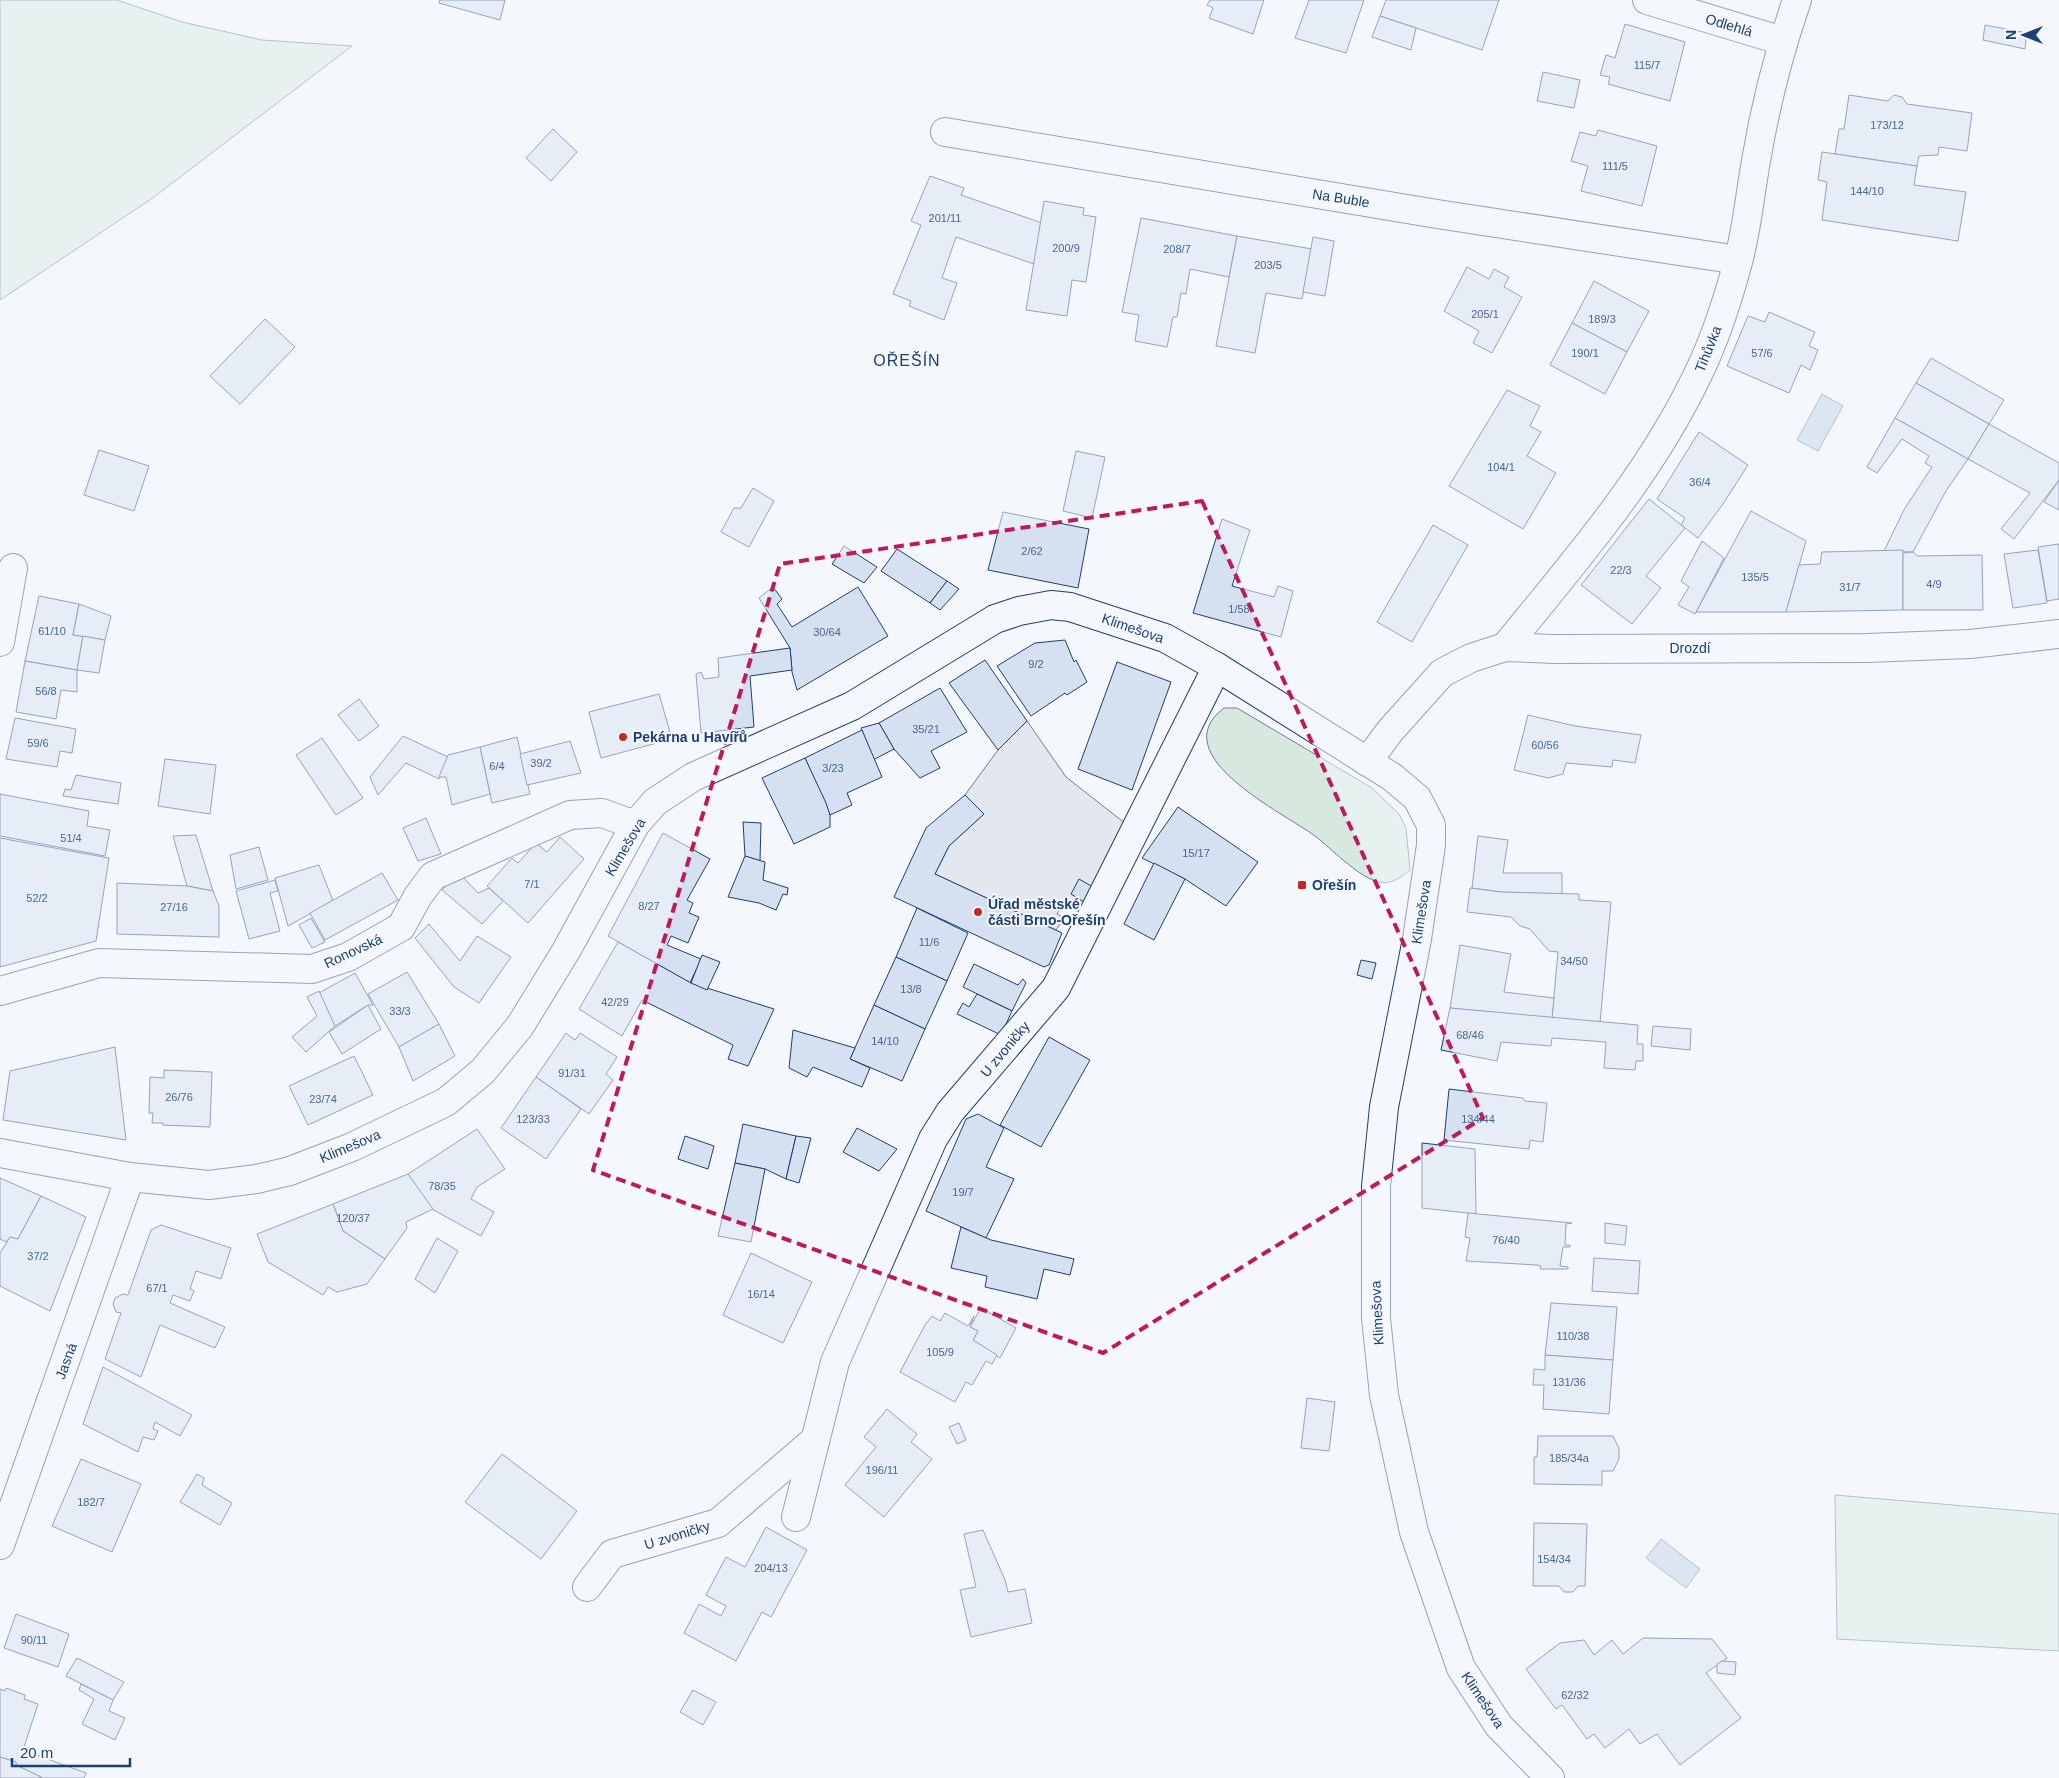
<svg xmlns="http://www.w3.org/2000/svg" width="2059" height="1778" viewBox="0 0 2059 1778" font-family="Helvetica,sans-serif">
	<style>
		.green { fill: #d7e8df; stroke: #687fa3 }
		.parking { fill: #e3e8f0; stroke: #687fa3 }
		.water { fill: #bed0e5; stroke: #687fa3 }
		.building { fill: #d5e0f0; stroke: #1d3f73 }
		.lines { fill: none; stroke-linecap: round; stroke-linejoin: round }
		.street-casing { stroke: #1d3f73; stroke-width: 30 }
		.street { stroke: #f4f7fb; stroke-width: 28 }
		.marked { fill: none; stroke: #c2185b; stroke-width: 4; stroke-dasharray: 10 6; stroke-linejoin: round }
		.poi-dot { fill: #c62828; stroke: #f4f7fb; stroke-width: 2 }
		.labels { text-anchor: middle; stroke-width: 4; stroke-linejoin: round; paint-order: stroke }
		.number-label { font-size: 11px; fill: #4b6792 }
		.street-label { font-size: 14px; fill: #1d3f73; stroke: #f4f7fb }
		.poi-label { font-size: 14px; font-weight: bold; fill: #1d3f73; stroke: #f4f7fb; text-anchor: start }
		.quarter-label { font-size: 16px; letter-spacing: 1px; fill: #1d3f73; stroke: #f4f7fb }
	</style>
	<rect width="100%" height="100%" fill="#f4f7fb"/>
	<g class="green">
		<polygon points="0,0 117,0 182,22 262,40 352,46 154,197 0,300"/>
		<path d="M1224,708H1237L1372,788L1399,814L1406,828L1410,870C1400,878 1390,886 1376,881C1356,875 1332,849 1315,836C1284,813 1162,755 1224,708Z"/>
		<polygon points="1835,1495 2059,1514 2059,1651 1837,1639"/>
	</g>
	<polygon class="parking" points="1027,721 1066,777 1126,824 1082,908 1065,900 1057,914 1064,918 1056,930 935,874 949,846 984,814 965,795 998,750"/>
	<g class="water">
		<polygon points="1822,394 1843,406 1818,451 1797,440"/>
		<polygon points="1661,1539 1700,1569 1686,1588 1646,1558"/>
	</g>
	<g class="building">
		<polygon points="440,0 505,0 500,20 439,3"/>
		<polygon points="1264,0 1253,34 1209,18 1213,8 1207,5 1210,0"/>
		<polygon points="1309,0 1364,0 1346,53 1295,38"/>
		<polygon points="1386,0 1499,0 1482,50 1380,16"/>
		<polygon points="1380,16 1416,28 1411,50 1372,37"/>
		<polygon points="1625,24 1685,42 1670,101 1608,84 1610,77 1600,75 1606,55 1615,58"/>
		<polygon points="1985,25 2027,33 2025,49 1983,40"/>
		<polygon points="1543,72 1580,80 1574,108 1537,101"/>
		<polygon points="1849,95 1888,101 1894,95 1902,97 1907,104 1972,113 1967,151 1939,147 1938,155 1919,156 1917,166 1835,154 1839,129 1844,129"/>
		<polygon points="553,129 577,152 551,181 526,158"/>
		<polygon points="1598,130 1657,146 1642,206 1581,191 1588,166 1571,161 1580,132 1596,136"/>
		<polygon points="1822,152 1917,166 1914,185 1966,192 1958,241 1822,220 1827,182 1818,180"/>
		<polygon points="930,176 964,188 961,195 1042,223 1034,264 956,237 942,278 957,283 944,320 909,306 911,301 893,294 921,225 911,221"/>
		<polygon points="1044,201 1084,208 1083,215 1096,217 1086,282 1072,280 1067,316 1026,310"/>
		<polygon points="1141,218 1237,236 1229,277 1190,269 1186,294 1181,293 1177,317 1173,317 1167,347 1135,341 1139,315 1122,312"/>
		<polygon points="1237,236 1312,249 1302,299 1266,293 1255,353 1216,346"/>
		<polygon points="1313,237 1334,241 1325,296 1303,292"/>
		<polygon points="1467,267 1489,279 1494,269 1509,277 1504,287 1522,297 1492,353 1473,343 1479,331 1444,311"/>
		<polygon points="1594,281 1649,311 1627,352 1572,323"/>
		<polygon points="1769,312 1815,332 1809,346 1818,350 1810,370 1801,365 1789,393 1727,366 1748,316 1765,322"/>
		<polygon points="265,319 295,347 240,404 210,376"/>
		<polygon points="1572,323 1627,352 1605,394 1550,365"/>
		<polygon points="1931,358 2004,400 1989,424 1916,383"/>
		<polygon points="1916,383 1989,424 1968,459 1895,418"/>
		<polygon points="1507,390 1540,406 1530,426 1541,432 1527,456 1556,473 1523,529 1449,486"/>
		<polygon points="1895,418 1968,459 1946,491 1913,552 1884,551 1905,508 1932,467 1925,463 1929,456 1902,439 1877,473 1867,467"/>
		<polygon points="1989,424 2059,463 2059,480 2014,539 2001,529 2030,493 1968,459"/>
		<polygon points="1699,432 1748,465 1723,504 1698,538 1681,525 1685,518 1657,499"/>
		<polygon points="99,450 149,466 134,511 84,495"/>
		<polygon points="1076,451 1105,457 1092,518 1063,511"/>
		<polygon points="2059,480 2059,510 2044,502"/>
		<polygon points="753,488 774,501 749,547 721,532 734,508 741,508"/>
		<polygon points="1649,499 1685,528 1646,576 1661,588 1632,624 1581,585"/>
		<polygon points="1751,511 1806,541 1786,612 1696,612"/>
		<polygon points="1003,512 1089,529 1078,588 988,570"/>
		<polygon points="1222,519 1250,530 1232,586 1274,597 1278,586 1293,591 1281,637 1193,613"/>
		<polygon points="1433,525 1468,545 1412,642 1377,622"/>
		<polygon points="1702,541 1724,558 1695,614 1678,605 1689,587 1681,581"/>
		<polygon points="2059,544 2059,599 2047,601 2038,547"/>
		<polygon points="844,546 877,567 864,583 832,564"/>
		<polygon points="897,549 947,581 930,603 881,571"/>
		<polygon points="1903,550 1903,610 1786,612 1799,565 1820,564 1822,552"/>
		<polygon points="2038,550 2047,603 2013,608 2004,554"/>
		<polygon points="1913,552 1917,556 1982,555 1983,610 1903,610 1903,553"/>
		<polygon points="947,581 959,589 940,610 930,603"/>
		<polygon points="773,587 782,599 777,604 792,627 858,587 888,636 797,690 792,672 790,648 759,598"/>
		<polygon points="39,596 79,604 73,635 83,636 77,670 25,661"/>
		<polygon points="79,604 111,616 105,640 73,635"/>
		<polygon points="83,636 105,640 99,673 77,670"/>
		<polygon points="1065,640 1074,662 1076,660 1087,682 1067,695 1065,693 1031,716 997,666 1035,643"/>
		<polygon points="790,648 792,670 750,676 754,727 701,733 696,674 701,672 704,679 719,677 718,658"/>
		<polygon points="985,660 1027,721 998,750 949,683"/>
		<polygon points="25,661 77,670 77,692 61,690 56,719 16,712"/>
		<polygon points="1117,662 1171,682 1132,790 1078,769"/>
		<polygon points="940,688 967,732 931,751 940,768 920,778 894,749 879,723"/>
		<polygon points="659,694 672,739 601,758 589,712"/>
		<polygon points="359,699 379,726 359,741 338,715"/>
		<polygon points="1528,715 1575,726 1641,735 1635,763 1613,760 1612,767 1566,763 1563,774 1548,778 1514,770"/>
		<polygon points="15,718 76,729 72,753 60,751 57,767 6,759"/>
		<polygon points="879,723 894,749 873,760 861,728"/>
		<polygon points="862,730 882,777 847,793 852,805 830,815 805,758"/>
		<polygon points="403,736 448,757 439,779 406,763 378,795 370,777"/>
		<polygon points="517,737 530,794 492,803 480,747"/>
		<polygon points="322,738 363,798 336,815 296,755"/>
		<polygon points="570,741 581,773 527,785 520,754"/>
		<polygon points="480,747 490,794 452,805 446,777 439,777 448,755"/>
		<polygon points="805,758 826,803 830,815 830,827 794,844 762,778"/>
		<polygon points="165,759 216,765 210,814 158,806"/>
		<polygon points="76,775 121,783 118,804 63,796 65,789 71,790"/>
		<polygon points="0,794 89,811 87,826 110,830 105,856 0,836"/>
		<polygon points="965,795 984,814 949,846 935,874 1062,933 1049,965 1044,967 894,897 926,828"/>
		<polygon points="1178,807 1258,862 1226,906 1185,879 1142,858"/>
		<polygon points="426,818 441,854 418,861 403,828"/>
		<polygon points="743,822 761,823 760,861 745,856"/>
		<polygon points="663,833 710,859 687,900 693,903 689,913 699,917 688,943 671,936 667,945 701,959 690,983 608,936"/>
		<polygon points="196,835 213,891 187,886 173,836"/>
		<polygon points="1478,836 1508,840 1503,873 1562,873 1562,894 1501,892 1472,888"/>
		<polygon points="560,837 584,859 528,923 487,886 512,858 518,863 536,843 547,852"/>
		<polygon points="0,838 109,858 96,941 0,967"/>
		<polygon points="259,847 268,880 236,889 230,855"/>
		<polygon points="745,856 765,862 763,880 788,888 787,895 783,894 776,910 759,903 728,897"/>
		<polygon points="1154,863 1185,879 1154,940 1124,924"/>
		<polygon points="319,865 333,901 288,926 275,878"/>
		<polygon points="382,873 398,900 325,940 310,913"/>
		<polygon points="459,873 478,893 489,888 503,901 482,924 442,890"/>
		<polygon points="1079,879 1093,887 1084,902 1071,894"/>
		<polygon points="275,880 278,891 270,893 280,931 249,939 236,891"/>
		<polygon points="117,883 187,886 213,891 219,906 219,937 117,934"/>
		<polygon points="1470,888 1501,892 1579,894 1579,900 1611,902 1600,1023 1552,1018 1558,952 1549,951 1530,929 1520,926 1511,917 1467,912"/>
		<polygon points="917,908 968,933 947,981 896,957"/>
		<polygon points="311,918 325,942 312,948 299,925"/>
		<polygon points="429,924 460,961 477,936 511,957 479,1003 454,987 415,938"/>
		<polygon points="618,942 691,983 774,1009 748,1066 728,1059 733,1045 642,1000 622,1036 579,1009"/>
		<polygon points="1460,945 1511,954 1504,992 1554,998 1552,1018 1450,1008"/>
		<polygon points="702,955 720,962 707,990 691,983"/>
		<polygon points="896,957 947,981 925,1029 874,1005"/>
		<polygon points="1361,960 1376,963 1372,979 1357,975"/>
		<polygon points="974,964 1018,985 1023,979 1026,983 1012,1011 963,987"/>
		<polygon points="407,972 439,1024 399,1047 368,994"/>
		<polygon points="355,973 373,1005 368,1005 335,1026 319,993"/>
		<polygon points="319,991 335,1026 306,1052 292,1037 317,1016 307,997"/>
		<polygon points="977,994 1012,1011 1001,1035 957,1014 963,1003 969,1007"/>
		<polygon points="368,1005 381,1029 342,1054 329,1032"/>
		<polygon points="874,1005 925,1029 902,1081 850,1059"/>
		<polygon points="1450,1008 1638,1025 1637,1044 1643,1044 1643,1061 1636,1061 1635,1070 1604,1068 1606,1042 1552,1038 1551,1046 1501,1042 1497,1061 1441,1050"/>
		<polygon points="439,1024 455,1056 413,1081 399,1047"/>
		<polygon points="1653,1026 1691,1029 1690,1050 1651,1046"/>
		<polygon points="793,1030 855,1048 850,1059 870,1068 862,1087 813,1067 807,1077 789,1068"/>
		<polygon points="566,1033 575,1040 580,1033 617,1057 606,1074 613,1080 589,1114 536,1077"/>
		<polygon points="1049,1037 1090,1060 1041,1147 1000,1125"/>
		<polygon points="115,1047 126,1140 3,1120 10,1071"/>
		<polygon points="354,1056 373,1095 308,1125 289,1086"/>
		<polygon points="164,1070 212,1072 210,1127 163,1125 163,1123 152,1123 153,1113 149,1113 150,1077 164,1078"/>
		<polygon points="536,1077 581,1109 546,1159 501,1128"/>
		<polygon points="1449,1089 1523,1098 1525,1101 1547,1103 1543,1142 1530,1140 1529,1149 1444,1140"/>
		<polygon points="978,1114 1004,1128 986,1167 1014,1179 986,1238 926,1211 966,1119"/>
		<polygon points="743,1124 796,1136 786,1179 765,1169 735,1163"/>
		<polygon points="857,1128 897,1149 879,1171 843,1152"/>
		<polygon points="477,1129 505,1169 477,1187 471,1199 494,1212 481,1236 430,1208 408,1174"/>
		<polygon points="685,1136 714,1146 708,1169 678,1159"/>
		<polygon points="796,1136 811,1138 799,1183 786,1179"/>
		<polygon points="1422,1143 1475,1149 1476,1214 1422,1208"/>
		<polygon points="735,1163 765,1169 751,1242 718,1236"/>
		<polygon points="408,1174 433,1209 406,1222 407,1228 385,1259 343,1231 333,1204"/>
		<polygon points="0,1178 41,1196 18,1239 10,1237 6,1242 0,1239"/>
		<polygon points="41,1196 86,1217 50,1311 0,1286 0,1253 10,1237 18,1239"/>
		<polygon points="333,1204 343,1231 385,1259 367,1284 337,1292 328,1287 323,1295 268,1262 257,1234"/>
		<polygon points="1468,1213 1572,1223 1566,1224 1565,1245 1570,1245 1570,1247 1563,1247 1560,1266 1568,1267 1568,1269 1540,1269 1541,1266 1537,1265 1466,1261 1470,1238 1465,1237"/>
		<polygon points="1605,1223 1627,1226 1625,1245 1605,1243"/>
		<polygon points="161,1225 231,1248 221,1279 196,1271 190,1289 194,1291 190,1301 173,1295 170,1303 225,1327 215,1348 160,1325 141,1377 105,1359 121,1313 116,1312 113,1304 115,1298 123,1294 128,1295 151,1230"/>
		<polygon points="961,1227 991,1240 1074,1259 1070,1275 1044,1269 1037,1299 985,1287 987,1276 951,1268"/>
		<polygon points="437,1238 458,1251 435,1293 415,1279"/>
		<polygon points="751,1253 812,1282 783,1343 723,1315"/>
		<polygon points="1594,1258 1640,1261 1638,1294 1592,1291"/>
		<polygon points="1551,1303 1617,1307 1613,1360 1545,1355"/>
		<polygon points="981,1308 1016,1328 1000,1358 973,1340 978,1331 970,1327"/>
		<polygon points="945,1313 968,1326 974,1316 970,1327 978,1331 973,1340 997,1355 992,1364 986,1361 972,1385 966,1382 955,1402 900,1372 925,1325 932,1316 940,1321"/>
		<polygon points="1545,1355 1613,1360 1609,1414 1543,1409 1544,1385 1533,1385 1534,1369 1545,1370"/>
		<polygon points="103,1367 192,1415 180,1436 155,1422 153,1429 158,1431 154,1440 143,1437 138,1452 83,1424"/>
		<polygon points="1307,1398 1335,1402 1329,1451 1301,1448"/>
		<polygon points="887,1409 917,1434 911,1442 932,1459 884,1517 845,1485 876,1447 864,1437"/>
		<polygon points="959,1423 966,1440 957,1444 949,1427"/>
		<polygon points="1538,1436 1613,1436 1619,1448 1619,1459 1613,1471 1602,1471 1602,1485 1534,1484 1534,1457 1537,1457"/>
		<polygon points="502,1454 577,1511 541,1559 465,1502"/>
		<polygon points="81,1459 141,1484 112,1552 52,1526"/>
		<polygon points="197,1474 204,1478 202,1485 232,1503 220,1525 180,1502"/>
		<polygon points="1534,1523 1587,1524 1585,1586 1578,1586 1573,1592 1564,1592 1559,1586 1533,1586"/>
		<polygon points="766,1527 807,1550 771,1617 762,1612 736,1661 684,1633 699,1604 721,1616 726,1606 706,1595 726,1557 745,1567"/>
		<polygon points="983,1530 1005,1580 1008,1592 1025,1589 1032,1623 971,1637 960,1590 976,1587 964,1534"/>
		<polygon points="16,1614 69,1634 58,1667 4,1648"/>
		<polygon points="1643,1638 1712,1639 1727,1658 1706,1673 1741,1718 1680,1765 1657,1734 1640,1744 1629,1729 1605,1748 1594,1734 1587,1739 1562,1705 1556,1709 1526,1669 1560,1643 1584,1640 1594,1655 1612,1640 1623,1654"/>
		<polygon points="77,1658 124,1682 113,1700 66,1676"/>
		<polygon points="1722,1661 1736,1662 1735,1675 1717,1673 1717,1664"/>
		<polygon points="81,1684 113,1700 109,1711 125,1718 115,1740 82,1724 94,1699 79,1690"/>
		<polygon points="6,1688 25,1695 24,1699 38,1704 23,1750 86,1773 84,1778 43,1778 16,1765 16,1762 0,1757 0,1689 5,1691"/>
		<polygon points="693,1690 716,1702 703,1725 680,1712"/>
		<polygon points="0,1757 16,1762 16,1765 43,1778 0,1778"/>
	</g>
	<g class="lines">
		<defs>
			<g id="street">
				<polyline points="1647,0 1783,41"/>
				<polyline points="945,132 1437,214 1738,260"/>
				<polyline points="0,642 13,568"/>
				<path d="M1505,647C1576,560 1651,474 1699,372C1716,337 1728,299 1738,262C1747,229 1750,194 1756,161C1765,107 1779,52 1797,0"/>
				<polyline points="1367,762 1390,731 1442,673 1471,658 1505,647 1554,649 1867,648 1970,644 2059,634"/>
				<polyline points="0,991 99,963 312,969 348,957 401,927 418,896 433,876 570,815 602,813 635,825"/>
				<polyline points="0,1153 130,1177 209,1185 257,1179 290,1171 352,1147 446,1102 483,1071 520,1026 566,951 635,825 655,802 693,777 852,706 995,619 1019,611 1051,605 1070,607 1165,638 1217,667 1392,777 1417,798 1431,825 1431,845 1417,939 1384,1107 1376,1186 1376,1318 1384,1395 1414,1532 1461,1668 1499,1726 1550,1778"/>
				<polyline points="796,1517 835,1362 933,1139 950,1112 1056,988 1217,667"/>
				<polyline points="0,1545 130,1177"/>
				<polyline points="587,1587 612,1554 718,1523 815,1440"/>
			</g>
		</defs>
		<use href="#street" class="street-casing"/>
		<use href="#street" class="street"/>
	</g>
	<path d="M0 0H2059V1778H0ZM1202,501L1483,1118L1103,1353L593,1170L780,564Z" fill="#f4f7fb" fill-opacity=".55" fill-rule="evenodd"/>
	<path class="marked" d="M1202,501L1483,1118L1103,1353L593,1170L780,564Z"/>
	<g class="poi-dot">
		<circle cx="623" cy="737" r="5"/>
		<rect x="1297" y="880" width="10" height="10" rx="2.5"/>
		<circle cx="978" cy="912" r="5"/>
	</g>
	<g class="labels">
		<g class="number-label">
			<text x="1647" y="69">115/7</text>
			<text x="1887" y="129">173/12</text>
			<text x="1615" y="170">111/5</text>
			<text x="1867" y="195">144/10</text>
			<text x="945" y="222">201/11</text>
			<text x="1066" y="252">200/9</text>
			<text x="1177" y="253">208/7</text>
			<text x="1268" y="269">203/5</text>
			<text x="1485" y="318">205/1</text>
			<text x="1602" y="323">189/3</text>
			<text x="1585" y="357">190/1</text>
			<text x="1762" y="357">57/6</text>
			<text x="1501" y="471">104/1</text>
			<text x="1700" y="486">36/4</text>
			<text x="1032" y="555">2/62</text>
			<text x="1621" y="574">22/3</text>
			<text x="1755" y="581">135/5</text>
			<text x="1934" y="588">4/9</text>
			<text x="1850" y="591">31/7</text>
			<text x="1239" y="613">1/58</text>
			<text x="52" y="635">61/10</text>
			<text x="827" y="636">30/64</text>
			<text x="1036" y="668">9/2</text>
			<text x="46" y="695">56/8</text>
			<text x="926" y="733">35/21</text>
			<text x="38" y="747">59/6</text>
			<text x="1545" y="749">60/56</text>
			<text x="541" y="767">39/2</text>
			<text x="497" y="770">6/4</text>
			<text x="833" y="772">3/23</text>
			<text x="71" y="842">51/4</text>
			<text x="1196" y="857">15/17</text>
			<text x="532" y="888">7/1</text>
			<text x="37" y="902">52/2</text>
			<text x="649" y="910">8/27</text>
			<text x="174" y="911">27/16</text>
			<text x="929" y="946">11/6</text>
			<text x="1574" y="965">34/50</text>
			<text x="911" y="993">13/8</text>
			<text x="615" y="1006">42/29</text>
			<text x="400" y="1015">33/3</text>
			<text x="1470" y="1039">68/46</text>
			<text x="885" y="1045">14/10</text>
			<text x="572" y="1077">91/31</text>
			<text x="179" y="1101">26/76</text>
			<text x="323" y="1103">23/74</text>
			<text x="533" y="1123">123/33</text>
			<text x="1478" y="1123">134/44</text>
			<text x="442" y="1190">78/35</text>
			<text x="963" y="1196">19/7</text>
			<text x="353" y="1222">120/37</text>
			<text x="1506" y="1244">76/40</text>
			<text x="38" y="1260">37/2</text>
			<text x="157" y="1292">67/1</text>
			<text x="761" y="1298">16/14</text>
			<text x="1573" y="1340">110/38</text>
			<text x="940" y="1356">105/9</text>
			<text x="1569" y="1386">131/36</text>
			<text x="1569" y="1462">185/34a</text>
			<text x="882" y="1474">196/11</text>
			<text x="91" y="1506">182/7</text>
			<text x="1554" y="1563">154/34</text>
			<text x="771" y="1572">204/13</text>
			<text x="34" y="1644">90/11</text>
			<text x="1575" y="1699">62/32</text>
		</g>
		<g class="street-label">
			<text transform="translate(1729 25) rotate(17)" y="5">Odlehlá</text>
			<text transform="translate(1341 198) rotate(9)" y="5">Na Buble</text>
			<text transform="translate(1708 349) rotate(-68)" y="5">Tihůvka</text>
			<text transform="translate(1133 628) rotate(19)" y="5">Klimešova</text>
			<text x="1690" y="653">Drozdí</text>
			<text transform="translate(625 847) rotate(-59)" y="5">Klimešova</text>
			<text transform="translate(1421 912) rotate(-81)" y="5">Klimešova</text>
			<text transform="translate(353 951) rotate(-25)" y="5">Ronovská</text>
			<text transform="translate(1005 1049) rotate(-50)" y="5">U zvoničky</text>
			<text transform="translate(350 1146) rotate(-23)" y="5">Klimešova</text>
			<text transform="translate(1377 1313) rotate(-93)" y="5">Klimešova</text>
			<text transform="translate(66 1361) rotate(-70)" y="5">Jasná</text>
			<text transform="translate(677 1535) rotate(-17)" y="5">U zvoničky</text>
			<text transform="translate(1483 1700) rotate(56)" y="5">Klimešova</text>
		</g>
		<g class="poi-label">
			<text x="633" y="742">Pekárna u Havířů</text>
			<text x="1312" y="890">Ořešín</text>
			<text x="988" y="909">Úřad městské<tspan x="988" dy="16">části Brno-Ořešín</tspan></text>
		</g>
		<g class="quarter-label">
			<text x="907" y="366">OŘEŠÍN</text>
		</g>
	</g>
	<g transform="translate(2024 35) rotate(270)" stroke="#f4f7fb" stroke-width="4" paint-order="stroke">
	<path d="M0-4L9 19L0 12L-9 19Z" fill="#1d3f73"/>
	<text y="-8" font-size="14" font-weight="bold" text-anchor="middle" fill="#1d3f73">N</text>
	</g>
	<path d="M12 1758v8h118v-8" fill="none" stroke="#1d3f73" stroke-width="2.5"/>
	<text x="20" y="1758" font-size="15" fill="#1d3f73" stroke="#f4f7fb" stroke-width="4" paint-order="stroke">20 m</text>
</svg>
